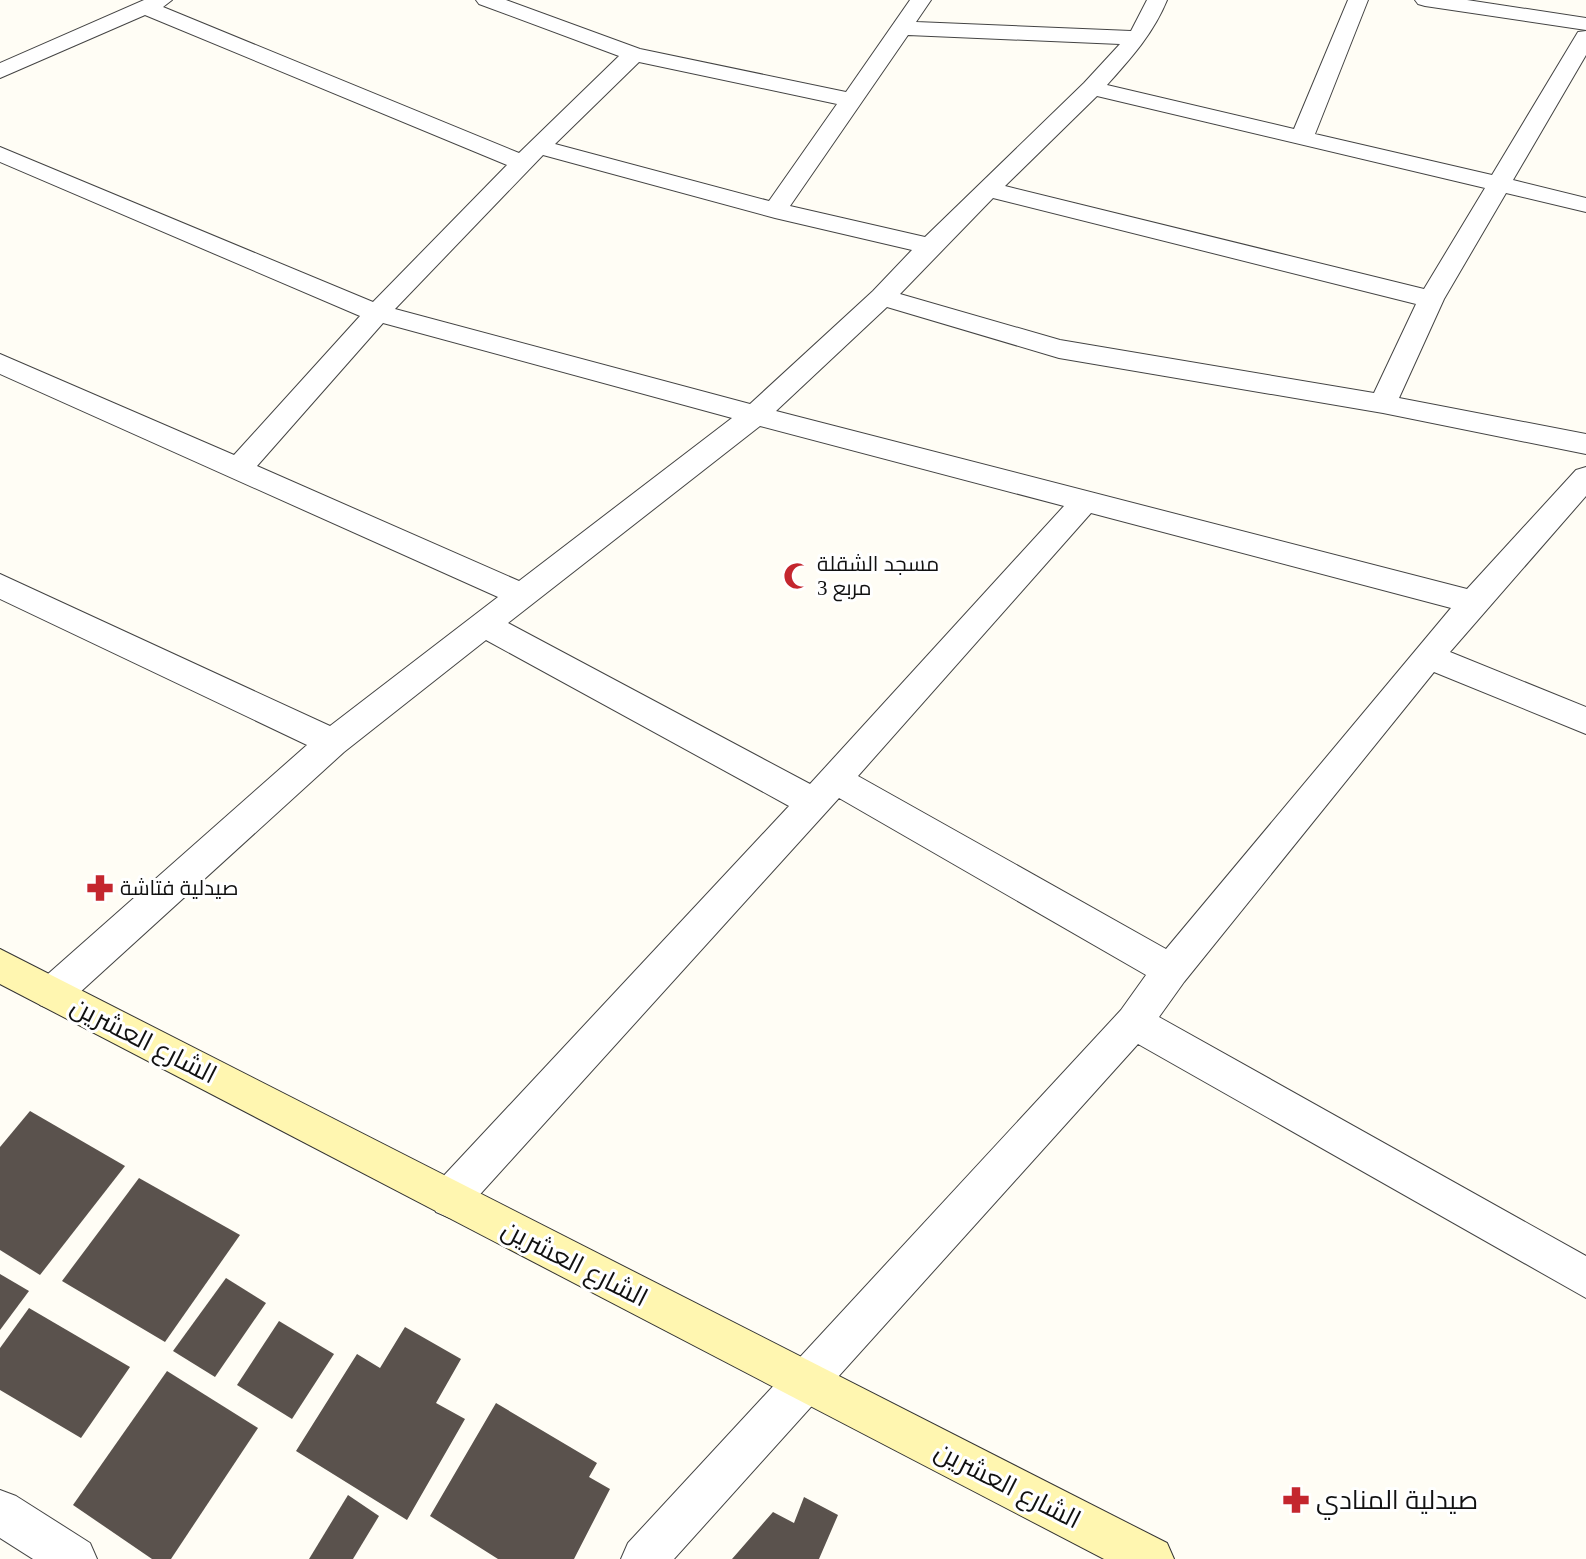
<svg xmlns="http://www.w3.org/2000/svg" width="1586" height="1559" viewBox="0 0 1586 1559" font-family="'Times New Roman',Cairo,serif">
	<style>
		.building { fill: #5a524d }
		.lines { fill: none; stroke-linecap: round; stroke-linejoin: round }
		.street-casing { stroke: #444; stroke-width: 2 }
		.secondary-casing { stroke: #333; stroke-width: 2 }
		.street { fill: #fff; fill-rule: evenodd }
		.secondary { fill: #fff6b0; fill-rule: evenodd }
		.labels { text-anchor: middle; stroke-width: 6; stroke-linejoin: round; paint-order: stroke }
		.poi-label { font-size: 21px; fill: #111; stroke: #fff; text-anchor: start }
		.near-street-label { font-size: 26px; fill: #111; stroke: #fff }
		.near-poi-label { font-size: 26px; fill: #111; stroke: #fff; text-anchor: start }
	</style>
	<rect width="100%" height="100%" fill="#fffdf5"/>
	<g class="building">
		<polygon points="30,1111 125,1166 40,1275 0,1250 0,1147"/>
		<polygon points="139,1178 240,1235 165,1342 62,1281"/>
		<polygon points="0,1274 29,1291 0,1330"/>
		<polygon points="226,1278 266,1303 215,1377 173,1351"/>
		<polygon points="29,1308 130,1367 81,1438 0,1390 0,1348"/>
		<polygon points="279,1321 334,1354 292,1419 237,1385"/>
		<polygon points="405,1327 461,1359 436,1403 465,1419 407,1520 296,1451 357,1354 380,1368"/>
		<polygon points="167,1371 258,1428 171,1559 152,1559 73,1505"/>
		<polygon points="496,1403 597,1463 589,1477 610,1489 574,1559 498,1559 430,1516"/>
		<polygon points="348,1495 379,1516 353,1559 309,1559"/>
		<polygon points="804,1497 838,1515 819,1559 732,1559 773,1512 794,1523"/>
	</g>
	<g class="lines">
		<defs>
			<g id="street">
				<path d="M144,0H172L163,7L519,153L619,56L479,4L476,0H506L640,49L846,92L910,0H931L916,22L1131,31L1147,0H1167C1153,34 1131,58 1107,85L1294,129L1348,0H1368L1315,134L1492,175L1575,37L1578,32L1586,31V55L1513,180L1586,198V212L1506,193L1444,299L1399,398L1586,434V454L1383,413L1059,358L887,307L776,411L1467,589L1576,470L1586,467V496L1450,652L1586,707V734L1434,672L1184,982L1159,1017L1586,1256V1298L1138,1044L674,1559H621L628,1543L1121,1010L1146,975L839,798L464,1212L450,1218L436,1212L430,1198L436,1184L789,806L486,640L344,752L66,1005L53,1010L40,1005L35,993L40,981L307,745L0,599V574L330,726L498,597L0,374V354L234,455L360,316L0,162V147L373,302L507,165L145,15L0,78V63ZM908,35L1120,44L1084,83L925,237L790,206ZM639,62L837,104L769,201L555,144ZM1097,96L1485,188L1424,289L1005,186ZM543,155L775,218L912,250L873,291L750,404L395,309ZM993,198L1416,304L1374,393L1060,340L900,294ZM383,323L732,418L519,581L257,466ZM760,426L1064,506L810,784L508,623ZM1091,513L1451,608L1166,949L858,776Z"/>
				<polygon points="1415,0 1467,0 1586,18 1586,30 1425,6 1418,4"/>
				<polygon points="0,1490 16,1496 90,1543 97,1559 33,1559 0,1538"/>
			</g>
			<polygon id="secondary" points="0,949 1167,1543 1174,1559 1104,1559 0,984"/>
		</defs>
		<use href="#street" class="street-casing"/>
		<use href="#secondary" class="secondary-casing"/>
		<use href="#street" class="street"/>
		<use href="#secondary" class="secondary"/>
	</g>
	<defs>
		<symbol id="mosque-bare" viewBox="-9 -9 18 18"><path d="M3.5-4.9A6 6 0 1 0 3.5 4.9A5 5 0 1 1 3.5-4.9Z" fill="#c4262e" stroke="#fff" stroke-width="2.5" paint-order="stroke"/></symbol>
		<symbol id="pharmacy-bare" viewBox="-9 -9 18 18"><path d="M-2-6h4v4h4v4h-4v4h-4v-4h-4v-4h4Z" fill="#c4262e" stroke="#fff" stroke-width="2.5" paint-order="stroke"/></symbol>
	</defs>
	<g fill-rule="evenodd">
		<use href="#mosque-bare" x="778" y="557" width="38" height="38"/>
		<use href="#pharmacy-bare" x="81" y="869" width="38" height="38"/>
		<use href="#pharmacy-bare" x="1277" y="1481" width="38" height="38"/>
	</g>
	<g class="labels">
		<g class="poi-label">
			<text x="817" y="571">مسجد الشقلة<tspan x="817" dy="24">مربع 3</tspan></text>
			<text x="120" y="895">صيدلية فتاشة</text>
		</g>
		<g class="near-street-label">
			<text transform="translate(144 1040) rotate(27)" y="9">الشارع العشرين</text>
			<text transform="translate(575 1263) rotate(27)" y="9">الشارع العشرين</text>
			<text transform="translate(1008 1485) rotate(27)" y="9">الشارع العشرين</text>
		</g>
		<g class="near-poi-label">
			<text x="1316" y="1509">صيدلية المنادي</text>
		</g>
	</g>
</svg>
